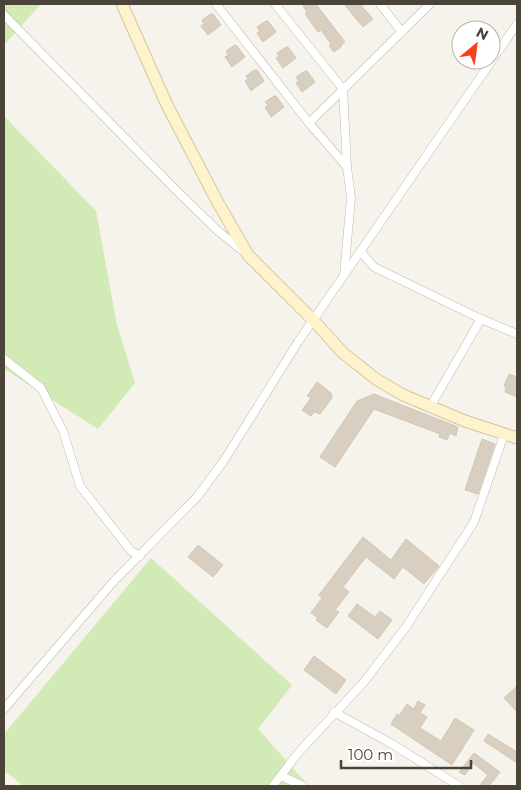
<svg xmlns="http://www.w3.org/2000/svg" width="521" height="790" viewBox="0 0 521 790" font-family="Montserrat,sans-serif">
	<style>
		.green { fill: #d2eab5 }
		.building { fill: #d8cfc1; stroke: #d3c7b4 }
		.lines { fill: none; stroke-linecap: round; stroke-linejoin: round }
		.street-casing { stroke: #c2bbae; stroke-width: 9 }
		.secondary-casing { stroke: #d6c79b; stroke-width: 13 }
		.street { stroke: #fff; stroke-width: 8 }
		.secondary { stroke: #fff3cd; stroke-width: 11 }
	</style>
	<rect width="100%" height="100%" fill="#f6f3ec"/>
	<g class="green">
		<polygon points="4,4 41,4 4,45"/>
		<polygon points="4,116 96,211 117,325 135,383 98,429 4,369"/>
		<polygon points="151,558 292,685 258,729 309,786 24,786 4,771 4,734"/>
	</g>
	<g class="building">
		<polygon points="307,4 316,4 345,42 341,45 342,46 334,52 329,46 331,44 321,30 318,32 305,14 307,12 303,6"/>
		<polygon points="344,4 360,4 373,19 363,27"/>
		<polygon points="211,14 213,14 221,25 208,35 201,26 204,24 202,20"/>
		<polygon points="266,21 268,21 276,32 263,42 257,33 260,31 257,27"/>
		<polygon points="235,45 237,46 245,57 232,67 225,57 228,55 226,51"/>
		<polygon points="286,47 288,47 296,58 283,68 276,58 279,56 277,53"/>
		<polygon points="254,70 257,70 264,81 251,91 245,81 248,79 246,76"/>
		<polygon points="305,71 307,71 315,82 302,92 296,83 299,81 296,77"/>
		<polygon points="274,96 276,96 284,107 271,117 265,107 268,105 265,102"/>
		<polygon points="509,374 517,377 517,397 505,392 506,387 504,386"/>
		<polygon points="317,382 331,393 332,398 320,414 314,412 311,416 302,410 311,398 307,396"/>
		<polygon points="374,394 458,427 456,436 450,433 447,440 439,437 440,434 374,409 335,467 320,457 357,401"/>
		<polygon points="482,439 495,444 478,494 465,490"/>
		<polygon points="363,537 391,560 406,539 439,566 424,584 403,567 394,579 366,557 343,587 349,592 335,610 339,612 327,628 316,620 318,618 311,613 322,598 319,595"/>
		<polygon points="198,545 223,565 213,577 188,557"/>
		<polygon points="357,604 375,617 380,611 392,620 378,639 348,616"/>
		<polygon points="314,656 346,680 336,694 304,670"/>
		<polygon points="517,686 517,712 504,698"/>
		<polygon points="418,701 425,705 420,713 427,717 420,728 441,741 455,718 474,730 452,765 391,724 397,714 399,716 407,704 414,709"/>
		<polygon points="488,734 517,752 517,763 484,741"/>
		<polygon points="474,753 500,772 489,786 479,786 488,775 473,763 465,775 459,772"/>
	</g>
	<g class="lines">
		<defs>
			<g id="street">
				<polyline points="216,4 309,123 347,167"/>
				<polyline points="275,4 343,89 347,167 351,198 344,275"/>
				<polyline points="380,4 401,31"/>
				<polyline points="4,15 176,190 218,231 243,251"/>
				<polyline points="309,123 430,4"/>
				<polyline points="361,252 374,267 481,319 517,334"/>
				<polyline points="4,359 41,388 63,431 80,486 131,551 140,556"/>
				<polyline points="430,407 481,319"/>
				<polyline points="4,709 113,582 197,497 223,462 298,342 517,24"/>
				<polyline points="334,712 392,744 459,786"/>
				<polyline points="281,776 303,786"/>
				<polyline points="273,786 298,753 364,682 406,627 474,522 504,435"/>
			</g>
			<polyline id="secondary" points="122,4 167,105 217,201 248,255 314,321 343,353 376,379 403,395 465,421 517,438"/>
		</defs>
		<use href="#street" class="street-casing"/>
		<use href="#secondary" class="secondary-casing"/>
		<use href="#street" class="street"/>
		<use href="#secondary" class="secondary"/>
	</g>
	<rect width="521" height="790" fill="none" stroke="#4b4439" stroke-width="10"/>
	<g transform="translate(476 45) rotate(29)"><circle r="24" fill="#ffffff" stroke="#b7b4b0"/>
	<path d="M0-4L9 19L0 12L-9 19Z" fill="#fc3f1d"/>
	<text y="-8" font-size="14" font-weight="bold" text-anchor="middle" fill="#4b4439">N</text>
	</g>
	<path d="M341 760v8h130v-8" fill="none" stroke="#4b4439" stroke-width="2.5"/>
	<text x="348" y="760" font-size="15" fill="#4b4439" stroke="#ffffff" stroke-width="4" paint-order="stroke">100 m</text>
</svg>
